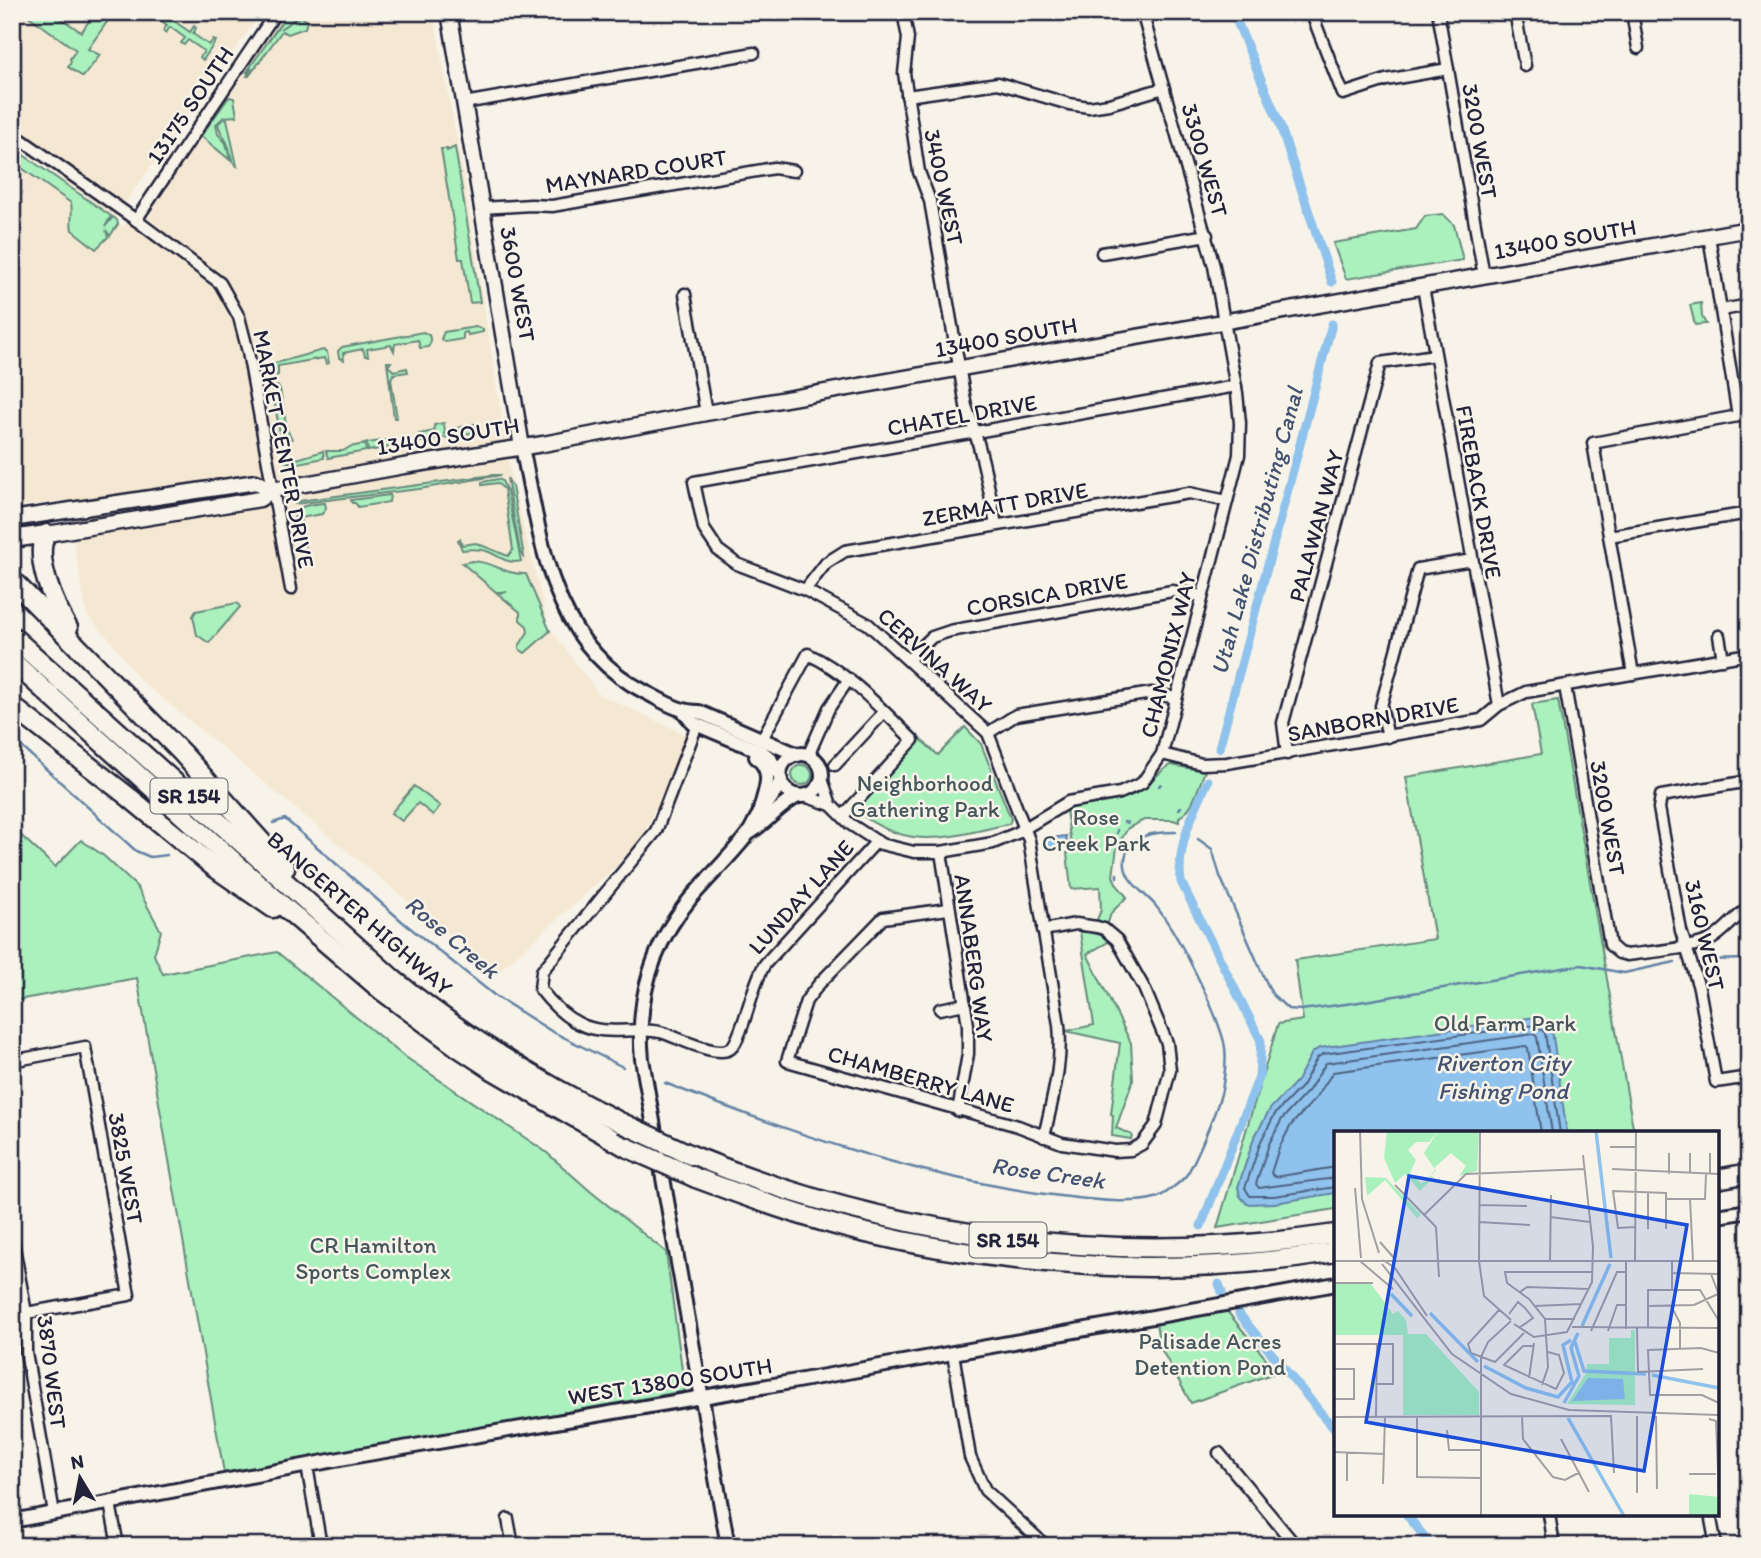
<svg xmlns="http://www.w3.org/2000/svg" width="1761" height="1558" viewBox="0 0 1761 1558" font-family="Itim,sans-serif">
	<style>
		.built { fill: #f5e8d3 }
		.green { fill: #aaf1be; stroke: #668a7c; stroke-width: 2 }
		.water { fill: #8fc2ec; stroke: #6382a5; stroke-width: 2 }
		.lines { fill: none; stroke-linecap: round; stroke-linejoin: round }
		.shore { stroke: #4e6282; stroke-width: 2 }
		.stream { stroke: #6382a5; stroke-width: 2.5 }
		.canal { stroke: #8fc2ec; stroke-width: 9 }
		.minor-casing { stroke: #22223b; stroke-width: 15 }
		.tertiary-casing { stroke: #22223b; stroke-width: 18 }
		.secondary-casing { stroke: #22223b; stroke-width: 19 }
		.primary-casing { stroke: #22223b; stroke-width: 21 }
		.motorway-casing { stroke: #22223b; stroke-width: 23 }
		.minor { stroke: #f7f3e8; stroke-width: 10 }
		.tertiary { stroke: #f7f3e8; stroke-width: 12 }
		.secondary { stroke: #f7f3e8; stroke-width: 14 }
		.primary { stroke: #f7f3e8; stroke-width: 16 }
		.motorway { stroke: #f7f3e8; stroke-width: 18 }
		.motorway-bridge-casing { stroke: #22223b; stroke-width: 23; stroke-linecap: butt }
		.motorway-bridge { stroke: #f7f3e8; stroke-width: 18 }
		.labels { text-anchor: middle; stroke-width: 5; stroke-linejoin: round; paint-order: stroke }
		.shield { fill: #f7f3e8; stroke: #62616f; stroke-width: 2 }
		.shield-label { font-size: 21px; font-weight: bold; fill: #22223b }
		.street-label { font-size: 23px; fill: #22223b; stroke: #f7f3e8 }
		.park-label { font-size: 23px; fill: #44565c; stroke: #f7f3e8 }
		.water-label { font-size: 24px; font-style: italic; fill: #435270; stroke: #f7f3e8 }
		.inset-river { fill: none; stroke: #8fc2ec; stroke-width: 3.5 }
		.inset-road { fill: none; stroke: #a29fa3; stroke-width: 2 }
		.view { fill: #1d4ed8; fill-opacity: 0.15; stroke: #1d4ed8; stroke-width: 3.5 }
		.inset-edge { fill: none; stroke: #22223b; stroke-width: 3.5 }
	</style>
	<rect width="100%" height="100%" fill="#f7f3e8"/>
	<filter id="ink" filterUnits="userSpaceOnUse"><feTurbulence type="fractalNoise" baseFrequency=".0143" numOctaves="2"/><feDisplacementMap in="SourceGraphic" scale="14" xChannelSelector="R" yChannelSelector="G"/><feConvolveMatrix kernelMatrix="1 2 1 2 8 2 1 2 1" color-interpolation-filters="sRGB"/></filter>
	<g filter="url(#ink)">
		<g class="built">
			<polygon points="12,12 262,12 115,217 12,143"/>
			<polygon points="285,12 433,12 464,178 511,477 549,627 599,694 689,736 637,848 496,974 139,679 111,641 87,615 66,500 12,508 12,146 124,227"/>
		</g>
		<g class="green">
			<polygon points="23,12 52,12 81,32 96,12 114,12 88,49 100,55 83,77 68,67 71,62 70,59 76,50"/>
			<polygon points="149,12 162,12 171,19 176,13 178,14 174,21 190,32 194,26 196,28 193,34 209,45 213,40 216,41 203,60 200,57 204,51 188,40 184,45 181,43 185,38 170,27 166,33 163,31 167,25"/>
			<polygon points="294,12 299,16 280,29 301,16 307,21 305,28 288,34 282,31 249,76 247,76 252,68 246,73 287,14"/>
			<polygon points="229,97 234,98 237,116 224,117 216,124 218,134 226,143 230,160 201,136"/>
			<path d="M224,118L227,119L237,166C229,160 232,153 228,145C225,137 220,133 218,124Z"/>
			<path d="M12,147L111,216L105,227L113,217L117,220L118,224L110,236L106,230L108,237L96,249L72,230C70,221 73,213 71,203L12,161Z"/>
			<polygon points="455,147 480,302 470,303 463,259 459,259 441,149 447,149 447,151"/>
			<polygon points="1443,214 1454,225 1463,260 1346,279 1333,243 1416,229 1425,216"/>
			<polygon points="1701,303 1702,317 1706,324 1695,325 1690,305"/>
			<polygon points="476,327 483,329 483,332 468,335 467,332 463,333 463,339 445,342 441,339 444,332"/>
			<polygon points="423,332 429,335 431,342 428,347 420,348 418,340 395,344 394,351 391,345 367,349 368,356 365,356 363,349 343,353 344,360 339,358 338,351 342,347"/>
			<polygon points="323,350 327,352 329,363 326,364 324,358 278,366 278,375 270,378 269,366 272,364"/>
			<polygon points="387,362 391,362 388,366 394,371 407,368 408,372 394,374 391,379 397,418 394,418"/>
			<polygon points="277,386 280,389 287,430 292,439 282,446 272,387"/>
			<polygon points="444,423 445,434 457,432 457,428 474,424 476,432 420,442 419,434 435,431 434,425"/>
			<polygon points="395,439 396,446 368,451 367,443"/>
			<polygon points="365,444 366,451 328,458 326,451 343,451 350,447"/>
			<polygon points="323,451 324,458 293,464 287,462"/>
			<polygon points="493,475 501,475 419,489 294,504 299,501"/>
			<polygon points="507,478 512,486 524,557 520,552"/>
			<path d="M498,479L502,481L507,491L521,561C507,565 499,555 486,551C478,548 470,549 462,550L458,540L460,539L462,545L476,543L508,556L513,550L504,489L497,483L482,485V482Z"/>
			<polygon points="390,495 389,502 358,507 355,503 352,503 351,500"/>
			<path d="M325,503L326,508L322,514L300,518L305,546L299,547C293,513 286,506 325,503Z"/>
			<path d="M472,561C492,561 505,575 526,574L550,631L525,653L519,649V646L528,632L527,626L520,620V612L497,593L507,592H496L462,563Z"/>
			<polygon points="237,603 240,607 209,643 197,635 193,616 196,611"/>
			<polygon points="1558,700 1634,1133 1336,1133 1336,1209 1217,1228 1278,1024 1303,1020 1295,960 1435,939 1406,777 1541,754 1532,704"/>
			<path d="M965,727L981,744L1011,819L1009,824C948,837 909,853 855,810L919,738L938,755Z"/>
			<path d="M1171,765L1205,771C1199,784 1193,812 1179,817V822L1173,820H1144L1128,828L1117,847L1113,876L1117,885L1127,897L1111,913L1104,936L1110,941L1087,954L1131,1043L1133,1080L1116,1128L1132,1135L1131,1139L1112,1136L1113,1115L1111,1114L1120,1043L1066,1031L1094,1025L1080,932H1092L1101,910L1100,887L1071,889L1067,853L1072,851L1066,810C1089,802 1115,804 1137,793C1150,786 1157,771 1171,765Z"/>
			<circle cx="802" cy="775" r="10"/>
			<polygon points="414,786 440,806 433,815 418,803 402,821 391,813"/>
			<polygon points="12,827 55,867 81,840 104,856 137,887 161,931 154,955 163,974 277,952 401,1054 546,1152 590,1191 666,1252 685,1391 224,1473 137,978 12,1001"/>
			<polygon points="1226,1310 1277,1372 1191,1403 1160,1347 1156,1323"/>
		</g>
		<g class="water">
			<polygon points="1066,836 1067,846 1046,849 1044,839"/>
			<polygon points="1536,1017 1547,1023 1552,1030 1567,1133 1336,1133 1336,1193 1275,1203 1247,1204 1240,1196 1238,1187 1254,1138 1270,1109 1297,1081 1312,1053 1319,1048"/>
		</g>
		<g class="lines">
			<g class="shore">
				<polyline points="1336,1167 1275,1177 1271,1173 1279,1148 1291,1125 1316,1098 1333,1072 1526,1046 1528,1048 1541,1133"/>
				<polyline points="1336,1178 1259,1188 1256,1184 1269,1144 1282,1119 1309,1090 1326,1063 1534,1034 1537,1037 1552,1133"/>
				<polyline points="1336,1187 1274,1196 1250,1196 1245,1188 1261,1141 1275,1114 1302,1086 1317,1058 1323,1054 1536,1025 1545,1033 1560,1133"/>
			</g>
			<g class="stream">
				<polyline points="12,738 136,851 150,857 167,855"/>
				<polyline points="1159,786 1161,784"/>
				<polyline points="1179,809 1181,807"/>
				<polyline points="1124,822 1128,823"/>
				<polyline points="273,823 285,819 404,923 494,995 551,1031 623,1067"/>
				<polyline points="1117,830 1117,833"/>
				<polyline points="1198,839 1212,849 1220,876 1263,975 1272,994 1288,1009 1301,1010 1353,1003 1581,965 1624,973 1675,962"/>
				<polyline points="1117,874 1117,877"/>
				<polyline points="1704,960 1749,959"/>
				<path d="M665,1083C793,1134 923,1179 1060,1196C1088,1199 1128,1205 1155,1198C1164,1196 1179,1183 1185,1177C1194,1166 1222,1099 1223,1084C1225,1072 1227,1054 1224,1042C1215,1008 1178,933 1155,905C1144,892 1122,880 1125,859C1128,834 1156,832 1176,832"/>
			</g>
			<g class="canal">
				<polyline points="1233,12 1280,125 1332,282"/>
				<polyline points="1219,748 1332,324"/>
				<path d="M1201,1226L1259,1077L1261,1041L1181,882C1176,846 1193,813 1208,781"/>
				<polyline points="1219,1284 1222,1292"/>
				<polyline points="1239,1314 1336,1431"/>
				<polyline points="1406,1514 1432,1546"/>
			</g>
			<defs>
				<g id="minor">
					<path d="M903,12L908,38L904,73L919,172L930,201L966,406C981,445 988,484 996,525"/>
					<polyline points="1311,12 1343,94 1386,80 1448,69"/>
					<polyline points="1438,12 1484,276"/>
					<polyline points="1515,12 1525,66"/>
					<polyline points="1632,12 1638,48"/>
					<polyline points="907,96 998,83 1069,104 1089,107 1109,104 1164,88"/>
					<polyline points="464,103 754,53"/>
					<polyline points="12,133 136,220 220,283 239,317 248,352 291,589"/>
					<polyline points="482,208 531,205 552,206 774,168 794,171"/>
					<polyline points="136,220 276,12"/>
					<polyline points="1709,236 1738,416"/>
					<polyline points="1102,253 1207,235"/>
					<polyline points="1423,287 1499,705"/>
					<polyline points="685,294 706,413"/>
					<polyline points="1722,310 1749,305"/>
					<polyline points="1609,536 1749,513"/>
					<polyline points="805,590 826,563 845,551 1189,493 1227,501"/>
					<polyline points="1719,636 1723,659"/>
					<polyline points="908,660 932,637 950,631 1172,591 1202,596"/>
					<polyline points="1633,674 1593,443 1749,414"/>
					<path d="M1565,686L1610,945L1619,953L1627,955C1649,952 1692,949 1710,940C1725,932 1734,917 1749,908"/>
					<path d="M697,725L656,831L542,971L540,989C550,1002 565,1017 580,1024C606,1037 633,1026 660,1032C676,1036 717,1059 731,1048C743,1038 752,983 765,964L877,841"/>
					<polyline points="988,733 1016,715 1152,693 1176,698"/>
					<polyline points="1388,737 1381,706 1418,569 1472,560"/>
					<path d="M762,739L808,654C850,674 880,708 913,740L843,816"/>
					<polyline points="1162,754 1202,764 1227,763 1481,720 1499,705 1526,692 1749,654"/>
					<polyline points="1287,754 1283,723 1380,363 1435,355"/>
					<polyline points="808,756 829,708 849,679"/>
					<polyline points="835,765 884,712"/>
					<polyline points="822,779 831,805"/>
					<polyline points="1749,781 1661,796 1659,808 1681,931 1699,988 1716,1082 1749,1077"/>
					<polyline points="804,796 831,805 850,824 881,844 914,852 941,852 993,843 1017,833 1068,802 1120,793 1142,783 1162,754 1239,455 1240,423 1237,393 1214,266 1142,12"/>
					<polyline points="941,852 968,1025 968,1054 958,1111"/>
					<polyline points="948,909 883,918 819,984 806,1001 787,1061 1018,1126 1062,1143 1115,1151 1131,1150 1142,1144 1156,1125 1170,1070 1167,1043 1144,988 1117,940 1104,929 1097,927 1076,924 1043,930"/>
					<polyline points="940,1009 965,1004"/>
					<polyline points="12,1061 85,1047 129,1295 26,1313"/>
					<path d="M1044,1137C1052,1100 1063,1063 1059,1025L1029,840L988,733L868,624L805,590L737,564L718,550L704,529L694,482L1236,386"/>
					<polyline points="12,1236 26,1313 26,1352 54,1513"/>
					<polyline points="953,1353 970,1457 985,1490 1046,1546"/>
					<polyline points="1219,1453 1296,1546"/>
					<polyline points="307,1466 321,1546"/>
					<polyline points="110,1503 118,1546"/>
					<polyline points="1549,1514 1554,1546"/>
					<polyline points="1710,1514 1716,1546"/>
					<polyline points="508,1519 513,1546"/>
				</g>
				<g id="tertiary">
					<path d="M522,447C542,541 549,642 645,692C663,701 678,712 699,712L798,755"/>
					<polyline points="684,712 693,723 762,752 770,758 780,777"/>
					<circle cx="801" cy="775" r="21"/>
					<path d="M756,757C775,772 765,790 760,810"/>
					<path d="M749,833C768,822 779,805 798,796"/>
					<polyline points="1717,1216 1749,1211"/>
					<polyline points="12,1521 356,1456 797,1381 1336,1284"/>
					<path d="M728,1546L642,1059C636,1000 652,945 690,899C709,877 730,857 747,835C752,829 754,822 758,816C767,804 775,795 781,780"/>
				</g>
				<g id="secondary">
					<polyline points="449,12 522,447"/>
					<polyline points="12,519 256,482 272,490"/>
					<polyline points="47,534 260,499 272,490 404,466 543,444 706,413 1749,229"/>
				</g>
				<polyline id="primary" points="12,539 47,534"/>
				<g id="motorway">
					<path d="M47,534C31,553 56,610 68,628"/>
					<polyline points="12,580 182,753 285,868"/>
					<path d="M12,636L394,980C465,1037 540,1083 622,1123"/>
					<polyline points="12,661 283,906 381,990 459,1048 491,1069 626,1147"/>
					<polyline points="12,706 130,798 214,867 273,908"/>
					<path d="M691,1155C896,1239 1116,1267 1336,1234"/>
					<path d="M696,1178C750,1198 805,1218 862,1232C1016,1269 1179,1278 1336,1252"/>
					<polyline points="1717,1179 1749,1173"/>
				</g>
			</defs>
			<use href="#minor" class="minor-casing"/>
			<use href="#tertiary" class="tertiary-casing"/>
			<use href="#secondary" class="secondary-casing"/>
			<use href="#primary" class="primary-casing"/>
			<use href="#motorway" class="motorway-casing"/>
			<use href="#minor" class="minor"/>
			<use href="#tertiary" class="tertiary"/>
			<use href="#secondary" class="secondary"/>
			<use href="#primary" class="primary"/>
			<use href="#motorway" class="motorway"/>
			<defs>
				<g id="motorway-bridge">
					<polyline points="622,1123 691,1155"/>
					<polyline points="626,1147 696,1178"/>
				</g>
			</defs>
			<use href="#motorway-bridge" class="motorway-bridge-casing"/>
			<use href="#motorway-bridge" class="motorway-bridge"/>
		</g>
	</g>
	<g class="labels">
		<g class="shield">
			<rect x="150.5" y="778.5" width="77" height="35" rx="5"/>
			<rect x="969.5" y="1222.5" width="77" height="35" rx="5"/>
		</g>
		<g class="shield-label">
			<text x="189" y="803">SR 154</text>
			<text x="1008" y="1247">SR 154</text>
		</g>
		<g class="street-label">
			<text transform="translate(190 105) rotate(-56)" y="8">13175 SOUTH</text>
			<text transform="translate(1480 141) rotate(80)" y="8">3200 WEST</text>
			<text transform="translate(1205 160) rotate(74)" y="8">3300 WEST</text>
			<text transform="translate(636 171) rotate(-9)" y="8">MAYNARD COURT</text>
			<text transform="translate(944 187) rotate(78)" y="8">3400 WEST</text>
			<text transform="translate(1565 239) rotate(-10)" y="8">13400 SOUTH</text>
			<text transform="translate(518 284) rotate(80)" y="8">3600 WEST</text>
			<text transform="translate(1006 337) rotate(-10)" y="8">13400 SOUTH</text>
			<text transform="translate(962 415) rotate(-10)" y="8">CHATEL DRIVE</text>
			<text transform="translate(448 436) rotate(-9)" y="8">13400 SOUTH</text>
			<text transform="translate(284 449) rotate(79)" y="8">MARKET CENTER DRIVE</text>
			<text transform="translate(1479 492) rotate(80)" y="8">FIREBACK DRIVE</text>
			<text transform="translate(1005 504) rotate(-10)" y="8">ZERMATT DRIVE</text>
			<text transform="translate(1316 526) rotate(-75)" y="8">PALAWAN WAY</text>
			<text transform="translate(1047 594) rotate(-10)" y="8">CORSICA DRIVE</text>
			<text transform="translate(1168 655) rotate(-76)" y="8">CHAMONIX WAY</text>
			<text transform="translate(935 660) rotate(42)" y="8">CERVINA WAY</text>
			<text transform="translate(1373 719) rotate(-10)" y="8">SANBORN DRIVE</text>
			<text transform="translate(1608 818) rotate(80)" y="8">3200 WEST</text>
			<text transform="translate(801 897) rotate(-48)" y="8">LUNDAY LANE</text>
			<text transform="translate(360 913) rotate(41)" y="8">BANGERTER HIGHWAY</text>
			<text transform="translate(1705 935) rotate(77)" y="8">3160 WEST</text>
			<text transform="translate(974 958) rotate(82)" y="8">ANNABERG WAY</text>
			<text transform="translate(921 1079) rotate(16)" y="8">CHAMBERRY LANE</text>
			<text transform="translate(126 1168) rotate(80)" y="8">3825 WEST</text>
			<text transform="translate(52 1372) rotate(83)" y="8">3870 WEST</text>
			<text transform="translate(670 1381) rotate(-9)" y="8">WEST 13800 SOUTH</text>
		</g>
		<g class="park-label">
			<text x="925" y="791">Neighborhood<tspan x="925" dy="26">Gathering Park</tspan></text>
			<text x="1096" y="825">Rose<tspan x="1096" dy="26">Creek Park</tspan></text>
			<text x="1505" y="1031">Old Farm Park</text>
			<text x="373" y="1253">CR Hamilton<tspan x="373" dy="26">Sports Complex</tspan></text>
			<text x="1210" y="1349">Palisade Acres<tspan x="1210" dy="26">Detention Pond</tspan></text>
		</g>
		<g class="water-label">
			<text transform="translate(1257 531) rotate(-75)" y="8">Utah Lake Distributing Canal</text>
			<text transform="translate(452 937) rotate(40)" y="8">Rose Creek</text>
			<text x="1503" y="1071">Riverton City<tspan x="1503" dy="28">Fishing Pond</tspan></text>
			<text transform="translate(1048 1173) rotate(8)" y="8">Rose Creek</text>
		</g>
	</g>
	<g transform="translate(1334 1131)">
		<rect width="385" height="385" fill="#f7f3e8"/>
		<path d="M53,0H104L95,11H82L74,19L82,29L76,42L87,52L97,48L95,46L101,39L90,22L104,0H145L143,40L125,45L132,35L117,22L100,37L102,40L96,45L100,46L86,60L71,43L61,52L50,27ZM31,46L52,47L87,84L83,87L51,49L33,65ZM0,153H37L59,183L64,180L72,189L74,203H92L145,261V284H69V204H0ZM297,199H301V274L233,273L252,242L253,233H275V207H297ZM355,363L385,366V385H355Z" fill="#aaf1be"/>
		<path d="M254,247L289,248L291,268L238,270Z" fill="#8fc2ec"/>
		<path class="inset-river" d="M262,0L277,127M57,163L78,185M96,182L144,231M248,195L276,133M241,211L250,240L312,243M150,235L192,257L224,266L238,251L229,214L237,209M318,244L385,257M230,272L245,245L237,217L244,202M234,287L290,385"/>
		<path class="inset-road" d="M26,0L28,68L45,122M276,16H302M335,22V43M356,22V43M278,38L385,43M376,43V22M61,54L102,96L105,146M21,57L27,127M314,62V98M332,68H371L372,43M356,68L359,130M145,74L193,75M90,84L132,43L250,38M216,86L256,91M145,91L196,94M302,96L284,97L279,60L332,62V98M46,111L60,127M49,129L61,137L93,185M0,130H385M26,130L59,158M145,130L150,165L177,189M145,130L146,0M216,130L217,64M292,130V198M301,130L302,0M48,133L118,223L177,263L235,279L385,284M338,142L385,143M377,143L385,164M0,152H39M338,159V130M186,161L193,156L255,158M200,175L248,173M314,175L360,174L384,163M337,175L346,192V217M165,179L134,213L137,222L161,231L190,202M175,183L184,171L191,177L199,187L185,197M211,188H241M180,193L200,206L233,201L258,151L259,116L249,24M238,196L385,197M303,197L304,241L369,238M314,197V159H366L385,190M257,200L283,141H292M274,200L283,174H292M0,213H59V253H43M199,215H189L170,234L222,258L230,242L225,224L214,221M385,222L367,217L314,219L316,264H368L385,272M0,238H20V268H0M195,247L200,212M208,254L214,236L211,188L195,168L173,152L171,141H259M42,285L43,213M83,285V346L147,347M188,285L189,308L219,346L231,349L246,341M277,285L280,342M322,285L323,358M0,286L278,285M375,288L382,290L385,364M113,299L115,319H147M227,308L255,361M0,321L51,323M13,321V350M355,343H382M49,353L51,285M303,362V285M147,385V226L154,211L177,190"/>
		<path class="view" d="M75,45L353,94L310,340L32,291Z"/>
		<rect width="385" height="385" class="inset-edge"/>
	</g>
	<rect width="1761" height="1558" fill="none" stroke="#f7f3e8" stroke-width="42"/>
	<rect x="21" y="21" width="1719" height="1516" fill="none" stroke="#22223b" stroke-width="2.5" filter="url(#ink)"/>
	<g transform="translate(80 1478) rotate(350)" stroke="#f7f3e8" stroke-width="5" paint-order="stroke">
	<path d="M0-5L12 26L0 18L-12 26Z" fill="#22223b"/>
	<text y="-10" font-size="19" font-weight="bold" text-anchor="middle" fill="#22223b">N</text>
	</g>
</svg>
